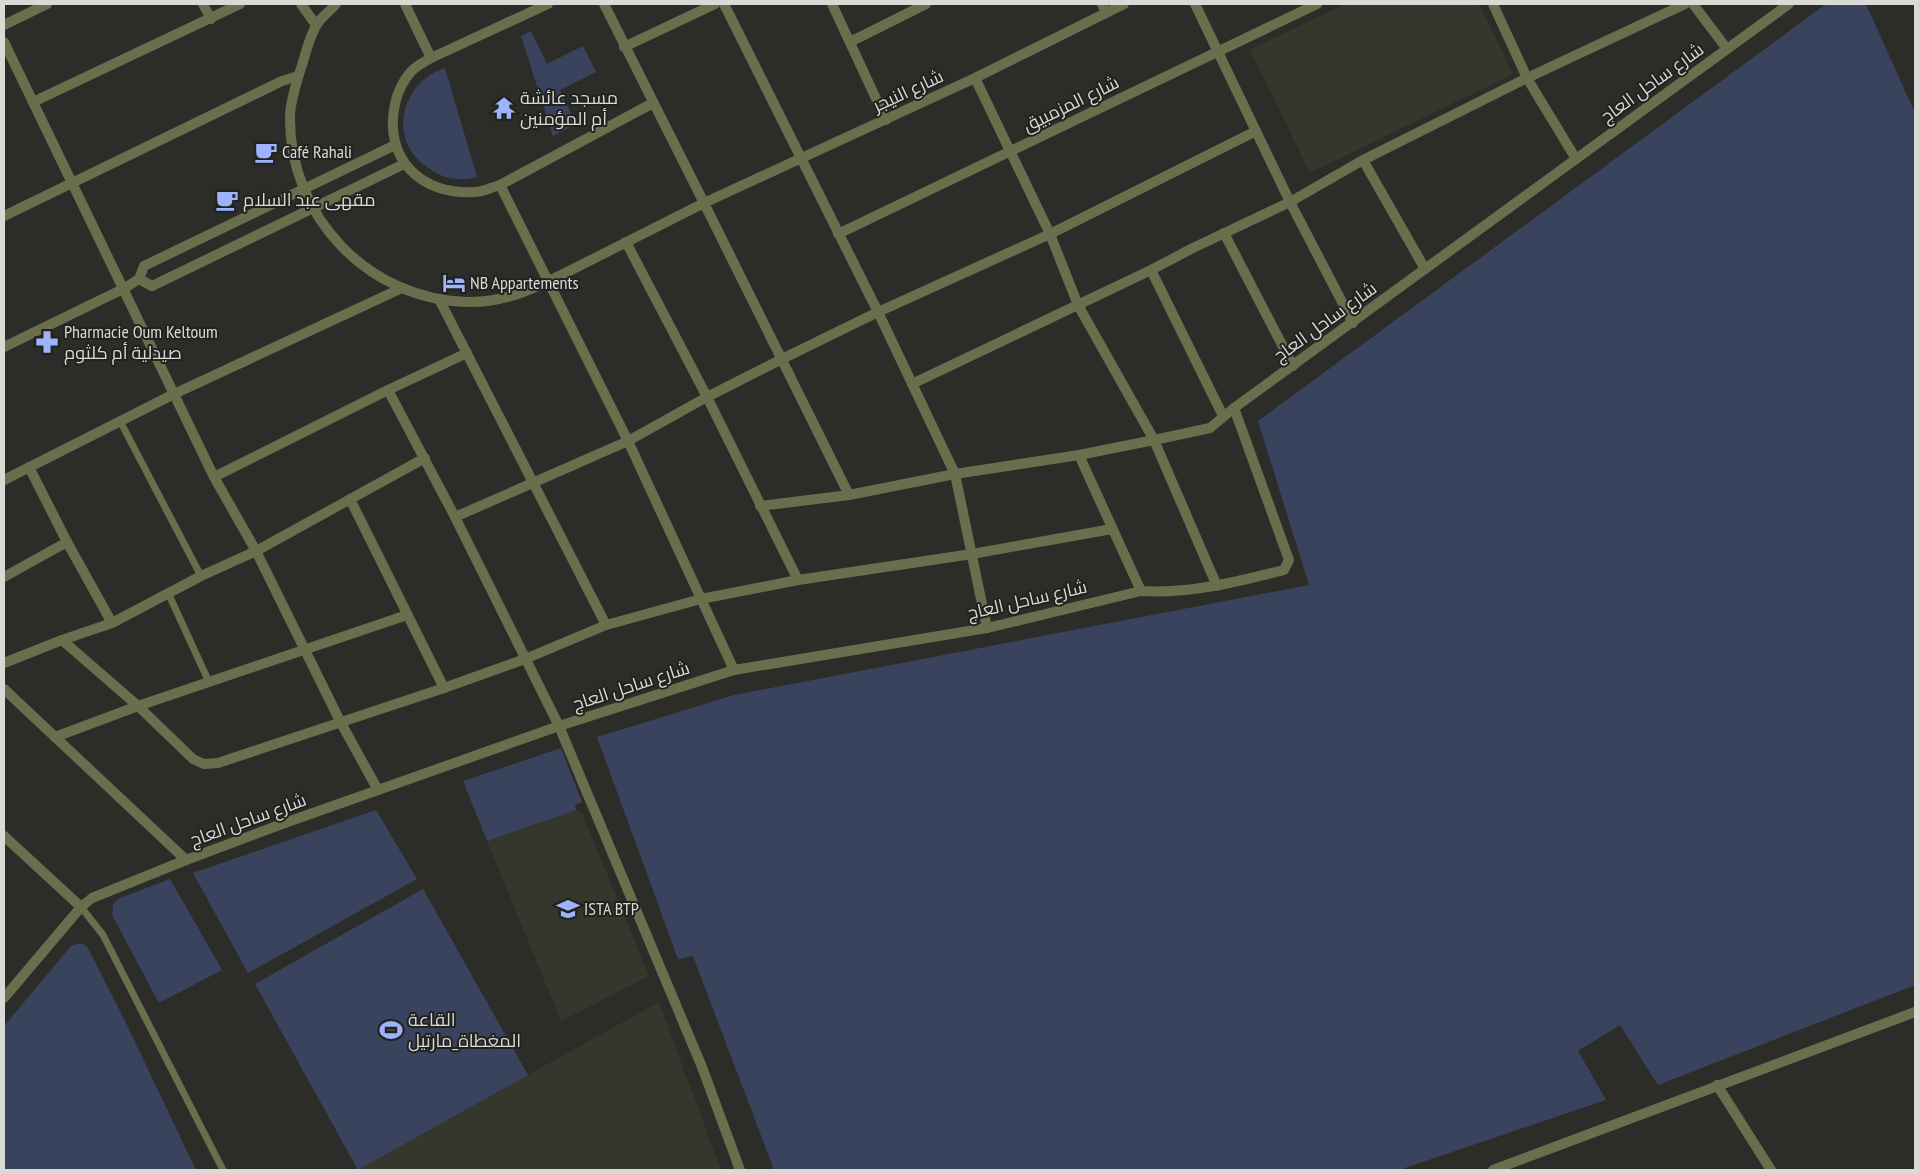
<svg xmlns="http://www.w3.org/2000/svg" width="1919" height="1174" viewBox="0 0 1919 1174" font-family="'PT Sans Narrow',Cairo,sans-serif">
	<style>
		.built { fill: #35372d }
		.green { fill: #3a435d }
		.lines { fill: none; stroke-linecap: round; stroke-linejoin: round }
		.service { stroke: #696e4d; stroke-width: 7 }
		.minor { stroke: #696e4d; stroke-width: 10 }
		.tertiary { stroke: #696e4d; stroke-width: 10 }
		.labels { text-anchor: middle; stroke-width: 4; stroke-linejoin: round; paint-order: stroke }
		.street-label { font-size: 18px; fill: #d9d9d6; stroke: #22231f }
		.poi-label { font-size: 18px; fill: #d9d9d6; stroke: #22231f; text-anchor: start }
	</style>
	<rect width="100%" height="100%" fill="#2c2d28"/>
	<g class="built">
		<polygon points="1345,4 1479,4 1513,74 1310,173 1250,50"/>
		<polygon points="576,810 582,813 649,976 561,1021 487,841"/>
		<polygon points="659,1002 721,1170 358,1170 528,1075"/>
	</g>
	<g class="green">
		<polygon points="1826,4 1866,4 1915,113 1915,985 1658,1085 1620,1025 1578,1051 1606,1100 1399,1170 774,1170 693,956 678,959 597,737 734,695 1309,585 1258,421"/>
		<polygon points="531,31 547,64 583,46 596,72 560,90 576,124 553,136 521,36"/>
		<path d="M445,68L477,177C471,178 464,180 458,179C448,179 438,175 430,169C387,143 399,83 445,68Z"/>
		<polygon points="561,748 582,802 575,805 576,810 487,841 463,781"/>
		<polygon points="376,810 417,879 248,973 193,873"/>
		<polygon points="170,879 222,970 159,1003 112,915 113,904 120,898"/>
		<polygon points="423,889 528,1075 358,1170 255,984"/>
		<polygon points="77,944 83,944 88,948 125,1021 196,1170 4,1170 4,1026 71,946"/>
	</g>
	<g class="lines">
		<g class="service">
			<polyline points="120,421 201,576"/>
			<polyline points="169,595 209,682"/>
			<polyline points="81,907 103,935 223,1170"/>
		</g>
		<g class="minor">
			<polyline points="203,4 211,19"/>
			<polyline points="301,4 316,25"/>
			<path d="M336,4C330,11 320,18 316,26C309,38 306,53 302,65C297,81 290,101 290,117C289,216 368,300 468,302C515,303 554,278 595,258C631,240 667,222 704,203L849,495"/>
			<polyline points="405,4 431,58"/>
			<polyline points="724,4 878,312 955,474 987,628"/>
			<polyline points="832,4 886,120"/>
			<polyline points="1102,4 1106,12"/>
			<polyline points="1195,4 1290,202 1353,323"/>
			<polyline points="1493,4 1527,78 1576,159"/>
			<polyline points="1693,4 1727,49"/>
			<polyline points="4,25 47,4"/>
			<polyline points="4,42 214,477 256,551 341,723 378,790"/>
			<polyline points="850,42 926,4"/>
			<polyline points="624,47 715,4"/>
			<polyline points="975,78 1050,234 1078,305 1154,440 1217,586"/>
			<polyline points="33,102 240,4"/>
			<polyline points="1363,160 1425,269"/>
			<polyline points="500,185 628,441 734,670"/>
			<polyline points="4,216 282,81 298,76"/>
			<polyline points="1224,233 1293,366"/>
			<polyline points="838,234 1317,4"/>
			<polyline points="626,242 707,397 798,580"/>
			<polyline points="1151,270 1223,416"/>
			<polyline points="439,299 606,625"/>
			<polyline points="912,384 1151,270 1193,248 1290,202 1363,160 1527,78 1685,4"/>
			<polyline points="388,390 455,517 559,726 702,1067 740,1170"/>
			<polyline points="1079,455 1141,591"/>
			<polyline points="29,467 67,542 112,623"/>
			<polyline points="214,477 388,390 467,353"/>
			<polyline points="4,480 174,394 402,288"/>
			<polyline points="350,499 444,688"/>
			<polyline points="760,506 849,495 955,474 1079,455 1154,440 1210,428 1234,408"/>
			<polyline points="455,517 628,441 707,397 782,359 878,312 1050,234 1256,131"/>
			<polyline points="4,577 67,542"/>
			<polyline points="62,640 138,706 193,759 204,764 218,763 444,688 525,659 606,625 701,599 798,580 972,554 1112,529"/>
			<polyline points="4,663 62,640 112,623 201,576 256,551 425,458"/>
			<polyline points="4,689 186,860"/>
			<polyline points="55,737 138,706 407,615"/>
			<polyline points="4,836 81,907"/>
			<path d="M4,998L81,907L92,898L186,860L282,824L559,726L734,670L987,628L1141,591C1190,594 1236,582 1284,570L1289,560L1234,408L1789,4"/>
			<polyline points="1717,1085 1771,1170"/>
			<polyline points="1493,1170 1915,1012"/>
		</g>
		<g class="tertiary">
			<path d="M548,4L431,58C426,61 420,64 415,68C405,76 397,93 395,104C383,158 421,196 475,192C483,192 492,187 500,185L653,103"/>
			<polyline points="604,4 704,203 975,78 1124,4"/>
			<polyline points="139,279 152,286 404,164"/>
			<polyline points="4,347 123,289 139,279 144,266 395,145"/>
		</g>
	</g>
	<defs>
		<symbol id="temple-bare" viewBox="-9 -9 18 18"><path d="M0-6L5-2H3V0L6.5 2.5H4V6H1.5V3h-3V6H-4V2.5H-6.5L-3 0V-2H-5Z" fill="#9db4fd" stroke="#22231f" stroke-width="2.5" paint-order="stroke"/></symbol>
		<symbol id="cafe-bare" viewBox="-9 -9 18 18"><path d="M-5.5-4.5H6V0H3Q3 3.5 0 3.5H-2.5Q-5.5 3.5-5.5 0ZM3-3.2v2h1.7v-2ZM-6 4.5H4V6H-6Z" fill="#9db4fd" stroke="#22231f" stroke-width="2.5" paint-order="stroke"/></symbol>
		<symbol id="hotel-bare" viewBox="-9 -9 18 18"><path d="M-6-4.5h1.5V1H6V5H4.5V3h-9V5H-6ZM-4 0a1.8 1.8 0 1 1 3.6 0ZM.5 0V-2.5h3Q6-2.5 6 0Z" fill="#9db4fd" stroke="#22231f" stroke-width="2.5" paint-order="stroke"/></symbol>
		<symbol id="pharmacy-bare" viewBox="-9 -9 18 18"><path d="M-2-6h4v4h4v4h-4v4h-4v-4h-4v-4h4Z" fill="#9db4fd" stroke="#22231f" stroke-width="2.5" paint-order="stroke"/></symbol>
		<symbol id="university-bare" viewBox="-9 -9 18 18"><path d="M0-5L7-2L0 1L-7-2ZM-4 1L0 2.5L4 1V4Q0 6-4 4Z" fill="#9db4fd" stroke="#22231f" stroke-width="2.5" paint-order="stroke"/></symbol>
		<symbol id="stadium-bare" viewBox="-9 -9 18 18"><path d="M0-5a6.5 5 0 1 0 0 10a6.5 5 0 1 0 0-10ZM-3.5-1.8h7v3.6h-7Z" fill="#9db4fd" stroke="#22231f" stroke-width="2.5" paint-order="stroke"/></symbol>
	</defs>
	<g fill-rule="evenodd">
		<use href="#temple-bare" x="488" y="92" width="32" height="32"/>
		<use href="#cafe-bare" x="250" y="136" width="32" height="32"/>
		<use href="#cafe-bare" x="211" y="184" width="32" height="32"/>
		<use href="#hotel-bare" x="438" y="267" width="32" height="32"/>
		<use href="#pharmacy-bare" x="31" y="326" width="32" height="32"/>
		<use href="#university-bare" x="552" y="893" width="32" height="32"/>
		<use href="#stadium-bare" x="375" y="1014" width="32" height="32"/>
	</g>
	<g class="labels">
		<g class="street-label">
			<text transform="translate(1652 83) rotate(-36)" y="6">شارع ساحل العاج</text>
			<text transform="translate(908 91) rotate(-25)" y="6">شارع النيجر</text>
			<text transform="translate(1071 104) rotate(-26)" y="6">شارع المزمبيق</text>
			<text transform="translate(1325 322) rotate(-36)" y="6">شارع ساحل العاج</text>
			<text transform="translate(1027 600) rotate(-13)" y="6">شارع ساحل العاج</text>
			<text transform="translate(631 686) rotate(-18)" y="6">شارع ساحل العاج</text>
			<text transform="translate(248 820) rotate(-20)" y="6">شارع ساحل العاج</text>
		</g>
		<g class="poi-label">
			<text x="520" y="104">مسجد عائشة<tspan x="520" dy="21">أم المؤمنين</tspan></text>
			<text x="282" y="158">Café Rahali</text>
			<text x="243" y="206">مقهى عبد السلام</text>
			<text x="470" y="289">NB Appartements</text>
			<text x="64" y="338">Pharmacie Oum Keltoum<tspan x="64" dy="21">صيدلية أم كلثوم</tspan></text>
			<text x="584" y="915">ISTA BTP</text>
			<text x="408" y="1026">القاعة<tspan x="408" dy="21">المغطاة_مارتيل</tspan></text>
		</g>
	</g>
	<rect width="1919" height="1174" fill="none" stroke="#d9d9d6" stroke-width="10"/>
</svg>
